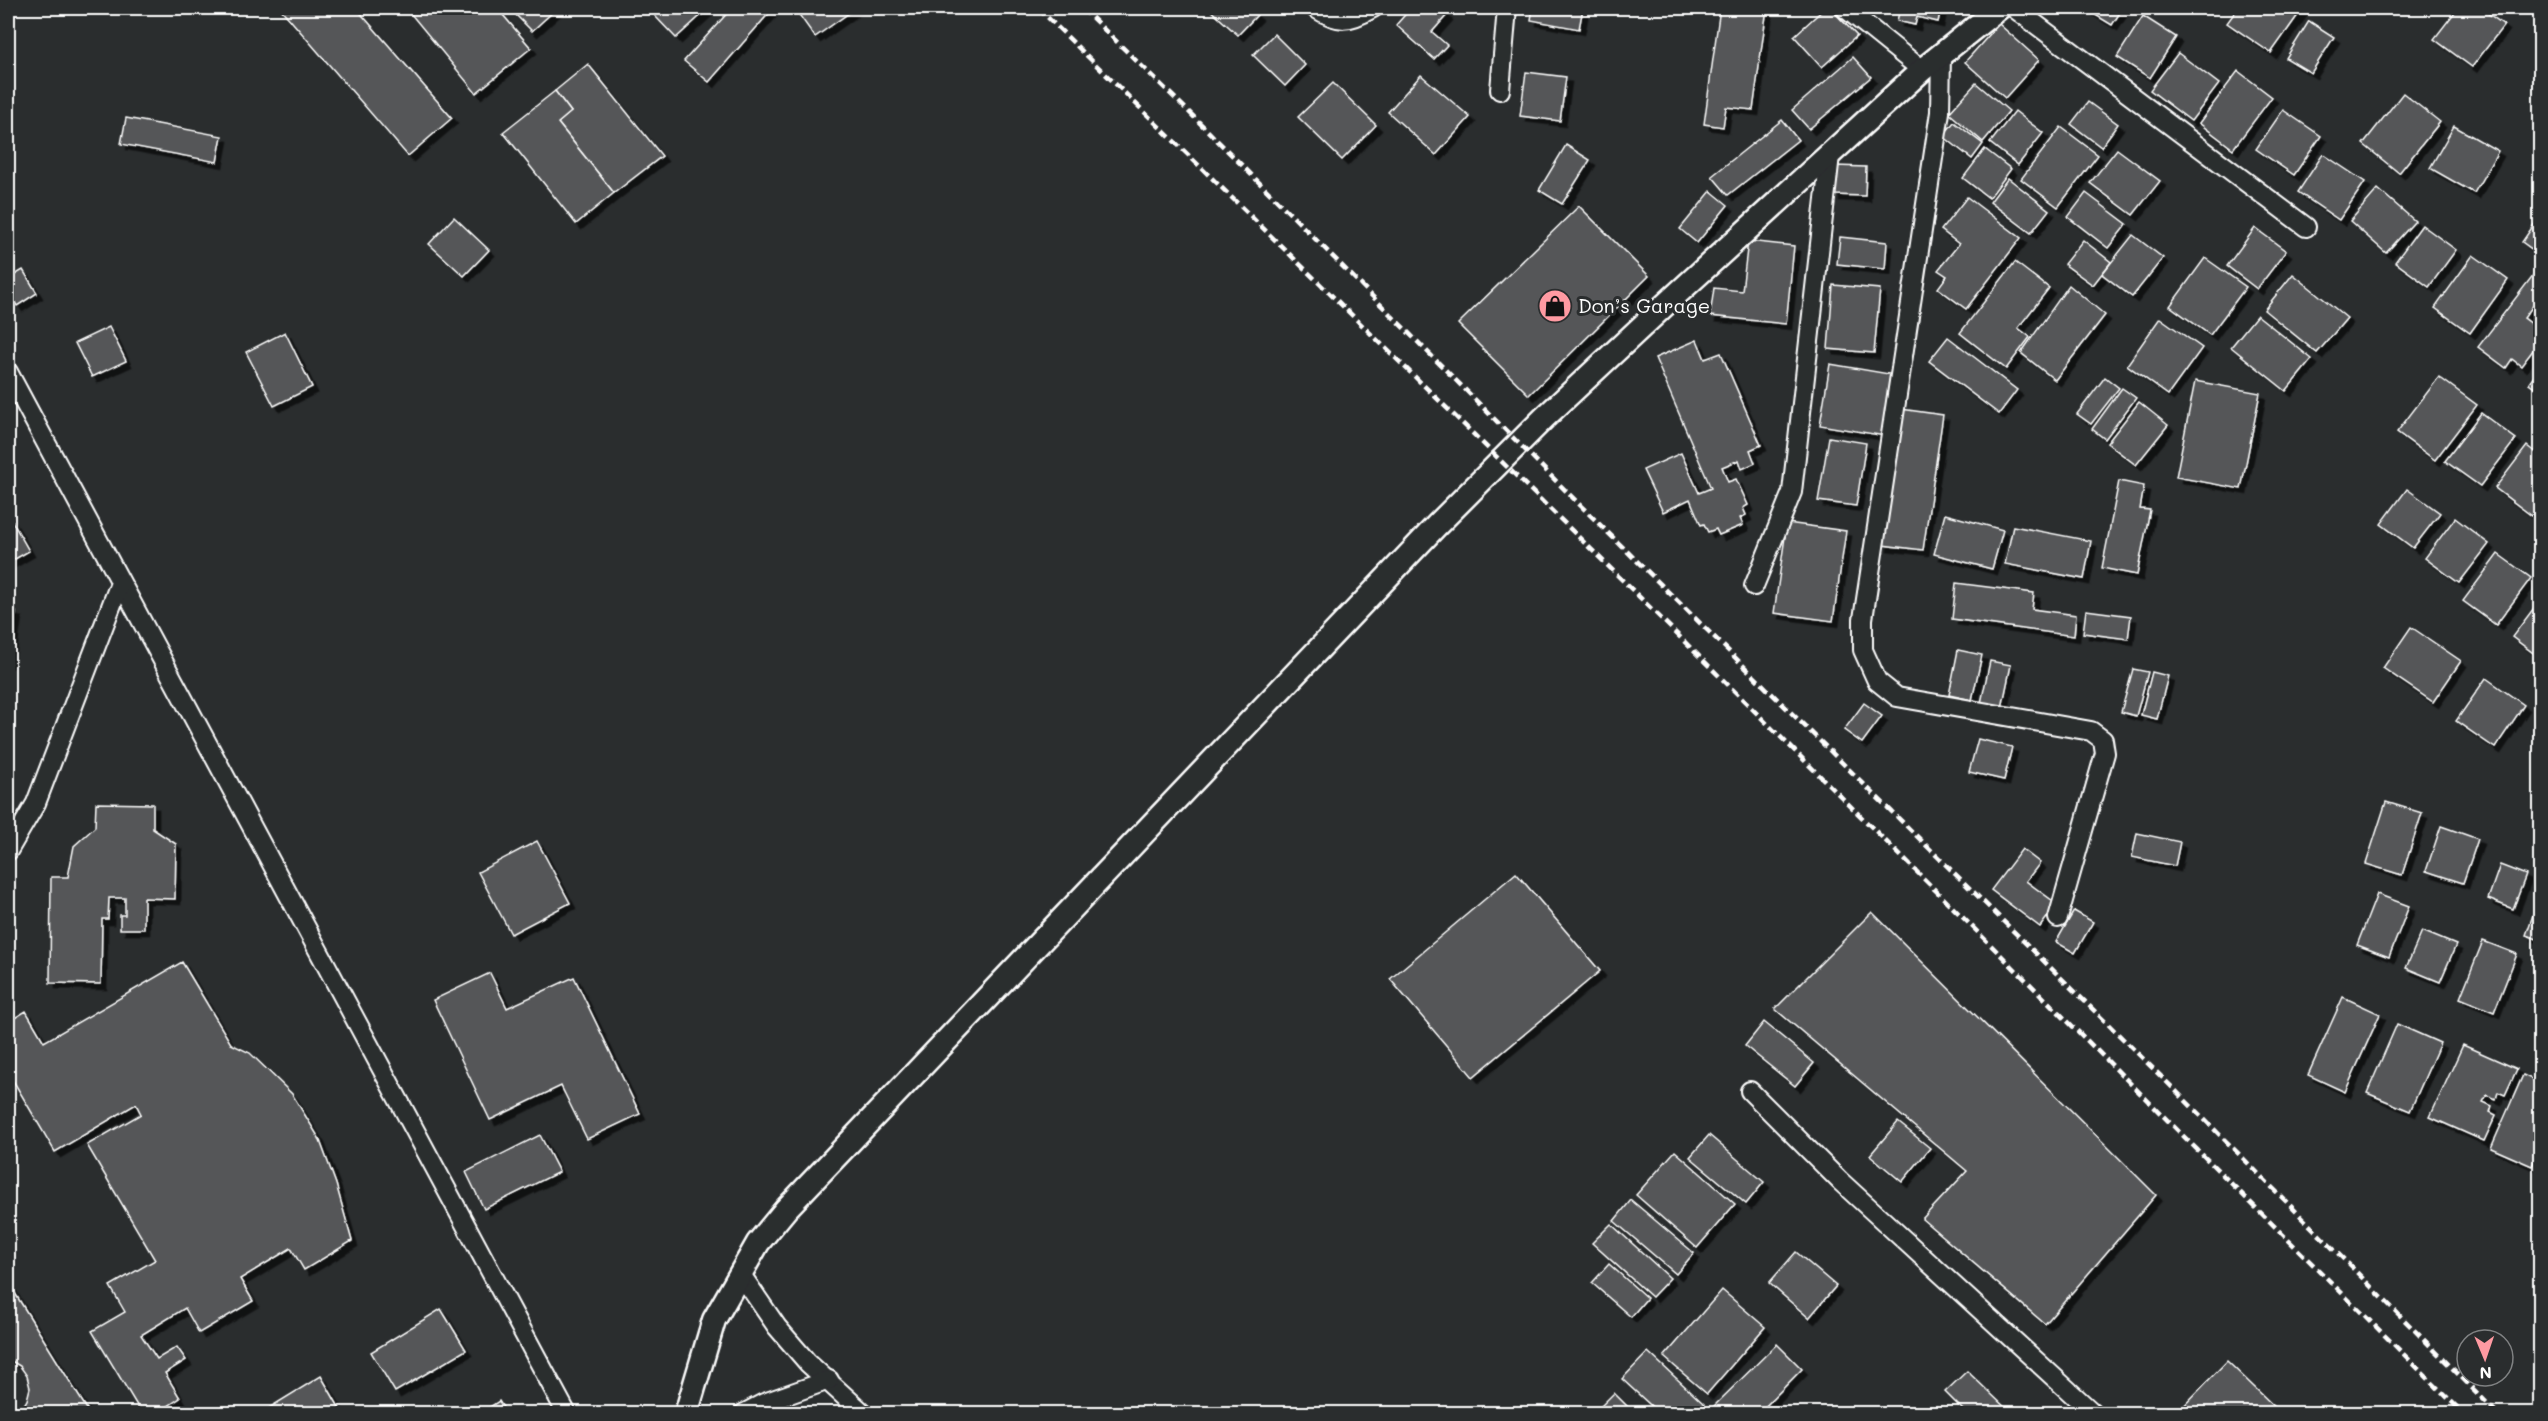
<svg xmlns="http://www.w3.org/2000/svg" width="2548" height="1421" viewBox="0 0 2548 1421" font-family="Mali,sans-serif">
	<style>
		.building { fill: #555758; stroke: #fff; stroke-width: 1.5; filter: url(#shadow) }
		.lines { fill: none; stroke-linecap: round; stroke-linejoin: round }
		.minor-casing { stroke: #fff; stroke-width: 22 }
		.tertiary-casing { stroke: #fff; stroke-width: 27 }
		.minor { stroke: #2a2d2e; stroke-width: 18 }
		.tertiary { stroke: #2a2d2e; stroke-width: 22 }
		.rail { stroke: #fff; stroke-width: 4.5; stroke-dasharray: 9 4.5; stroke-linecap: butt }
		.labels { text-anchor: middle; stroke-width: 6; stroke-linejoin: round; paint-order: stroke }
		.poi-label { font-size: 20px; fill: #fff; stroke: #2a2d2e; text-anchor: start }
	</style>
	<defs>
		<filter id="shadow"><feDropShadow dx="5.5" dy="5.5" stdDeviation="0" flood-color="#0009"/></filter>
	</defs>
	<rect width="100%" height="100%" fill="#2a2d2e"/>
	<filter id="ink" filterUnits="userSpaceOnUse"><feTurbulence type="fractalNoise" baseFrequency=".0167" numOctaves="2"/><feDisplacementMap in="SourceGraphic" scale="12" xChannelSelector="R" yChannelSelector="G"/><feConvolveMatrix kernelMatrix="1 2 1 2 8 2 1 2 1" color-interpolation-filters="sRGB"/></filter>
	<g filter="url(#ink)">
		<g class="building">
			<polygon points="280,8 356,8 452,118 408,156"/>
			<polygon points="406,8 497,8 531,48 476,93"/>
			<polygon points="509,8 553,8 555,10 532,31"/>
			<polygon points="664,8 709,8 676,38 655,16"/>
			<polygon points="732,8 765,8 770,12 709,82 684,61"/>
			<polygon points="798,8 856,8 815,37 795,9"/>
			<polygon points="1208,8 1248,8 1257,15 1238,35"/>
			<polygon points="1411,8 1439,8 1447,15 1432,32 1447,45 1434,59 1396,25"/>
			<polygon points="1533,8 1583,8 1579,29 1531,20"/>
			<polygon points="1720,8 1767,8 1753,110 1726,107 1723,127 1704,124"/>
			<polygon points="1825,8 1830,8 1857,36 1822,67 1794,36"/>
			<polygon points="1900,8 1941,8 1938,22 1917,17 1915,25 1897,21"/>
			<polygon points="2084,8 2123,8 2112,25"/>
			<polygon points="2238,8 2303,8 2271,53 2227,23"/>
			<polygon points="2458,8 2480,8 2504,25 2472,67 2434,39"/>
			<polygon points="2143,16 2176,37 2150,78 2117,57"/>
			<polygon points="2309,21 2334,37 2311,73 2286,58"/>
			<polygon points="1999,24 2039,60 2005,98 1965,62"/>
			<polygon points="1274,34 1305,65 1285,86 1253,55"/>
			<polygon points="2178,53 2219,84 2191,121 2150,90"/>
			<polygon points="1853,57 1871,77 1809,129 1792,110"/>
			<polygon points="588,64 662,156 614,193 558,123 571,112 555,91"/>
			<polygon points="2238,71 2272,97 2233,149 2199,123"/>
			<polygon points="1526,72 1566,77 1560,121 1520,116"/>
			<polygon points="1421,75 1470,117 1436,155 1388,112"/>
			<polygon points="1333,83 1376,125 1342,160 1298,117"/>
			<polygon points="1976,83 2009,111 1983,142 1949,113"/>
			<polygon points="555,91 571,112 558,123 614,193 576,224 503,132"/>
			<polygon points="2403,93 2440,122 2399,173 2363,144"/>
			<polygon points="2088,102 2118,124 2101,147 2071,124"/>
			<polygon points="2283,110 2321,136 2294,175 2256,149"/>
			<polygon points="2015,111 2043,133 2018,165 1990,143"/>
			<polygon points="126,118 222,136 217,162 121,144"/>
			<polygon points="1782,120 1798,140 1728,195 1712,176"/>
			<polygon points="1954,122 1983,144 1972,159 1943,136"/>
			<polygon points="2454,126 2498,151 2474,193 2430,168"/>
			<polygon points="2061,127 2098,155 2058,207 2021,179"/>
			<polygon points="1566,145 1590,160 1562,204 1539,190"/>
			<polygon points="1985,149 2011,169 1989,198 1963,178"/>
			<polygon points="2117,149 2160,181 2133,215 2090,183"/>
			<polygon points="2323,154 2365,182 2339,220 2298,192"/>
			<polygon points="1835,166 1866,167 1865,196 1834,195"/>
			<polygon points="2008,178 2049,210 2031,233 1990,202"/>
			<polygon points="2378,189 2415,221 2386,253 2350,221"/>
			<polygon points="1711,191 1728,205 1697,243 1680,229"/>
			<polygon points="2086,193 2127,224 2108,248 2068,217"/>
			<polygon points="1967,197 2021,238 1966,309 1938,288 1947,276 1938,270 1959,244 1941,230"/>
			<polygon points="1579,206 1649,276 1529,395 1458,324"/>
			<polygon points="2540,216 2540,255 2522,242"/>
			<polygon points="454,217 489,250 464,276 429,244"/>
			<polygon points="2422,225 2456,250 2429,287 2395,262"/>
			<polygon points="2255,228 2286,251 2257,289 2227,266"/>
			<polygon points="2133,235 2163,258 2132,297 2102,274"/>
			<polygon points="1840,237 1887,242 1885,269 1837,264"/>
			<polygon points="2083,240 2111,262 2093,285 2064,264"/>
			<polygon points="1748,241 1794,246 1786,324 1710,316 1714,288 1742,291"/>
			<polygon points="2473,255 2508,280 2470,333 2435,308"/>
			<polygon points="2205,258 2246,287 2210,335 2170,306"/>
			<polygon points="2015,262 2049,288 2018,328 2030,337 2006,369 1960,333"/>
			<polygon points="23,270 37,293 17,306 8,292 8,279"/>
			<polygon points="2293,274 2347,318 2317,353 2264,310"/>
			<polygon points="2534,274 2540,279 2540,296 2524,318 2540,330 2540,341 2521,366 2512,359 2506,368 2478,347"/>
			<polygon points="1833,285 1880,289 1874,353 1828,349"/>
			<polygon points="2069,285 2105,315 2055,380 2021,353"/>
			<polygon points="2257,315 2312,359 2286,391 2231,347"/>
			<polygon points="2160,318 2202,348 2168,395 2127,365"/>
			<polygon points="109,327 126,361 92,377 75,343"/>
			<polygon points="285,332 312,387 274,406 246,352"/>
			<polygon points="1948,337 2017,390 1999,414 1929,361"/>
			<polygon points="1697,340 1705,359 1721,353 1761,445 1750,450 1755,463 1742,469 1739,460 1722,467 1728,482 1736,479 1748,505 1743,508 1746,515 1740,518 1743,525 1719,535 1716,529 1708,532 1704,524 1701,525 1690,499 1663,512 1643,470 1681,453 1699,493 1711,488 1655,358"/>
			<polygon points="1830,364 1895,375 1885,436 1820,425"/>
			<polygon points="2540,368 2540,391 2529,383"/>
			<polygon points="2105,377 2119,388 2091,424 2077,414"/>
			<polygon points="2439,377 2477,405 2435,460 2397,432"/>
			<polygon points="2195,381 2260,393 2241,489 2176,477"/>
			<polygon points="2122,388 2136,398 2105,439 2092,429"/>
			<polygon points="2139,402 2168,425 2136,465 2107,443"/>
			<polygon points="1901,409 1943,415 1923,550 1882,545"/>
			<polygon points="2481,413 2516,439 2480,486 2445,461"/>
			<polygon points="1829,437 1866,443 1856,506 1818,501"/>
			<polygon points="2527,446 2540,456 2540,505 2532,516 2495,488"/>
			<polygon points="2119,481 2144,486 2140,509 2150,510 2137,575 2102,568"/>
			<polygon points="2407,489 2440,513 2413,548 2381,524"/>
			<polygon points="8,514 29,551 8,563"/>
			<polygon points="1945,514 2003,530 1992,569 1934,554"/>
			<polygon points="2455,518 2489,544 2459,583 2425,558"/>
			<polygon points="1787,523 1846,531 1833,621 1774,613"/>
			<polygon points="2013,526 2091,541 2084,579 2005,564"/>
			<polygon points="2498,554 2531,578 2496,625 2463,601"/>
			<polygon points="1956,583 2034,593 2032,609 2076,615 2074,636 1952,619"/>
			<polygon points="2540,600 2540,658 2512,637"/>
			<polygon points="8,610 16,612 8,663"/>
			<polygon points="2086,610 2131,616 2128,639 2083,633"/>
			<polygon points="2411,627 2461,661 2433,702 2383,668"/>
			<polygon points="1958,650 1982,655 1972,700 1949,695"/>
			<polygon points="1990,661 2011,665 2002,708 1981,703"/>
			<polygon points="2133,669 2148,672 2136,716 2121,712"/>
			<polygon points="2152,672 2168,676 2157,719 2141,715"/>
			<polygon points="2486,678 2524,705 2495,748 2456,721"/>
			<polygon points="1864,703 1882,716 1862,743 1844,730"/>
			<polygon points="1978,739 2012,747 2004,780 1969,772"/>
			<polygon points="2386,802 2422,813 2402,875 2366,864"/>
			<polygon points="96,803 153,804 153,829 176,844 175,899 144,898 144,929 120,929 120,915 125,915 125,898 109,898 108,919 102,919 101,984 50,983 51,877 68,877 74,846 95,827"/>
			<polygon points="2441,826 2478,839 2463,883 2426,871"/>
			<polygon points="2137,833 2180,842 2175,866 2132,857"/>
			<polygon points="537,841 570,903 511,934 478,872"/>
			<polygon points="2022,849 2040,863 2026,881 2057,904 2040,927 1991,890"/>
			<polygon points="2500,865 2526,875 2513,909 2488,899"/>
			<polygon points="1516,873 1600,971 1473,1077 1390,979"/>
			<polygon points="2377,894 2409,906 2389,957 2357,945"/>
			<polygon points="2540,895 2540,940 2526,935"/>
			<polygon points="2074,911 2093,922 2075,953 2056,942"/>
			<polygon points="1872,912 2156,1195 2045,1324 1922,1219 1967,1171 1775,1009"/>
			<polygon points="2422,931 2456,945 2440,982 2406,968"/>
			<polygon points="2483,941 2517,954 2494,1012 2460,998"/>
			<polygon points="182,962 231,1044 250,1053 292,1094 319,1138 336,1184 352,1241 304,1270 291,1248 240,1279 253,1301 199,1333 185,1308 141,1335 157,1359 177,1347 186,1360 165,1373 180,1398 156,1414 142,1414 92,1331 125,1312 110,1286 155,1260 87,1145 141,1114 136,1104 55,1152 8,1072 8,1022 26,1011 44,1042"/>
			<polygon points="490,973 507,1008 574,977 640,1114 587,1139 561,1086 490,1120 433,1000"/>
			<polygon points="2343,997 2380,1014 2345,1092 2308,1075"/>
			<polygon points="1764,1022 1814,1063 1795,1086 1745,1046"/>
			<polygon points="2397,1024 2440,1043 2410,1111 2367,1093"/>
			<polygon points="2463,1045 2517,1069 2505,1095 2498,1092 2496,1099 2487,1095 2483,1102 2492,1106 2490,1112 2496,1115 2484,1141 2430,1117"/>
			<polygon points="2523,1075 2540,1083 2540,1130 2537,1138 2540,1140 2540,1148 2532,1166 2491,1148"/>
			<polygon points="1898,1122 1930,1148 1902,1182 1870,1155"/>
			<polygon points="540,1135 559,1172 484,1209 466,1172"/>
			<polygon points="1709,1135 1764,1182 1746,1204 1690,1157"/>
			<polygon points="1675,1151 1735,1204 1697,1248 1636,1195"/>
			<polygon points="1631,1200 1694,1253 1676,1274 1614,1221"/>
			<polygon points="1611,1224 1670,1278 1652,1297 1592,1243"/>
			<polygon points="1796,1252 1836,1286 1809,1318 1769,1283"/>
			<polygon points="1609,1264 1647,1298 1631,1317 1592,1283"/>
			<polygon points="8,1282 90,1414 15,1414 21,1410 27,1400 30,1388 27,1376 20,1366 8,1359"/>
			<polygon points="1722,1290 1765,1327 1707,1394 1664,1357"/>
			<polygon points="441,1309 466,1350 395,1392 371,1352"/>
			<polygon points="1777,1344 1802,1369 1758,1414 1716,1414 1711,1409"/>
			<polygon points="1648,1352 1704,1404 1695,1414 1660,1414 1622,1379"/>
			<polygon points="2227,1361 2282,1414 2176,1414"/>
			<polygon points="1967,1371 2011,1413 1967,1414 1945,1392"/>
			<polygon points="321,1376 343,1414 259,1414"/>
			<polygon points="1614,1393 1635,1414 1598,1414 1596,1411"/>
			<polygon points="499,1401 507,1414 479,1414"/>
		</g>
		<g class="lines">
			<defs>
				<g id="minor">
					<path d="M1315,8C1339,23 1349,22 1373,8"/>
					<polyline points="1845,8 1922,70"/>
					<polyline points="2014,8 2306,227"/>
					<polyline points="1941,55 1940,112 1863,619 1863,650 1877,681 1897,697 2091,731 2103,740 2105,753 2058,918"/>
					<polyline points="1500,90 1507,8"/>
					<polyline points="8,372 567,1414"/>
					<polyline points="1754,586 1792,492 1830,155"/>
					<polyline points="8,851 36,803 120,583"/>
					<polyline points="1750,1091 1840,1181 2094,1414"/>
					<polyline points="740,1273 777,1327 808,1363 864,1414"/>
					<polyline points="743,1414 764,1403 829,1380"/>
				</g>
				<polyline id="tertiary" points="686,1414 714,1320 758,1243 786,1209 1437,525 1544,418 1666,304 1922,70 1999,8"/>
			</defs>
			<use href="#minor" class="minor-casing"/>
			<use href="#tertiary" class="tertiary-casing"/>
			<use href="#minor" class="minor"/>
			<use href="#tertiary" class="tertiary"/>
			<g class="rail">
				<polyline points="1038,8 1596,554 2464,1414"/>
				<polyline points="1082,8 1182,105 1581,506 2178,1093 2498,1414"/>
			</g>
		</g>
	</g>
	<defs>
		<symbol id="shop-disc" viewBox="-11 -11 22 22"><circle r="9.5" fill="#ff9aa2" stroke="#2a2d2e"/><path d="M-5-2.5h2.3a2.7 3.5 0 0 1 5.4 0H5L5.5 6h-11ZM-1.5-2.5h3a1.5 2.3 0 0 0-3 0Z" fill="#111"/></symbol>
	</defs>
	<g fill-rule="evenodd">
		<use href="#shop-disc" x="1536" y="287" width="38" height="38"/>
	</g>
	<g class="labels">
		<g class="poi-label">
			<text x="1578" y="313">Don’s Garage</text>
		</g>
	</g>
	<rect width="2548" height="1421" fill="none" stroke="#2a2d2e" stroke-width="30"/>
	<rect x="15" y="15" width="2518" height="1391" fill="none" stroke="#fff" stroke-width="2" filter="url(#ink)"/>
	<g transform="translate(2485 1358) rotate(178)"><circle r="28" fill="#2a2d2e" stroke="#7f8182" stroke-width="1.5"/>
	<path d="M0-4.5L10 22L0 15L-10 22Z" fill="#ff9aa2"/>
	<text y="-9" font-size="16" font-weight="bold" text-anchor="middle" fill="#ffffff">N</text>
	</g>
</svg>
